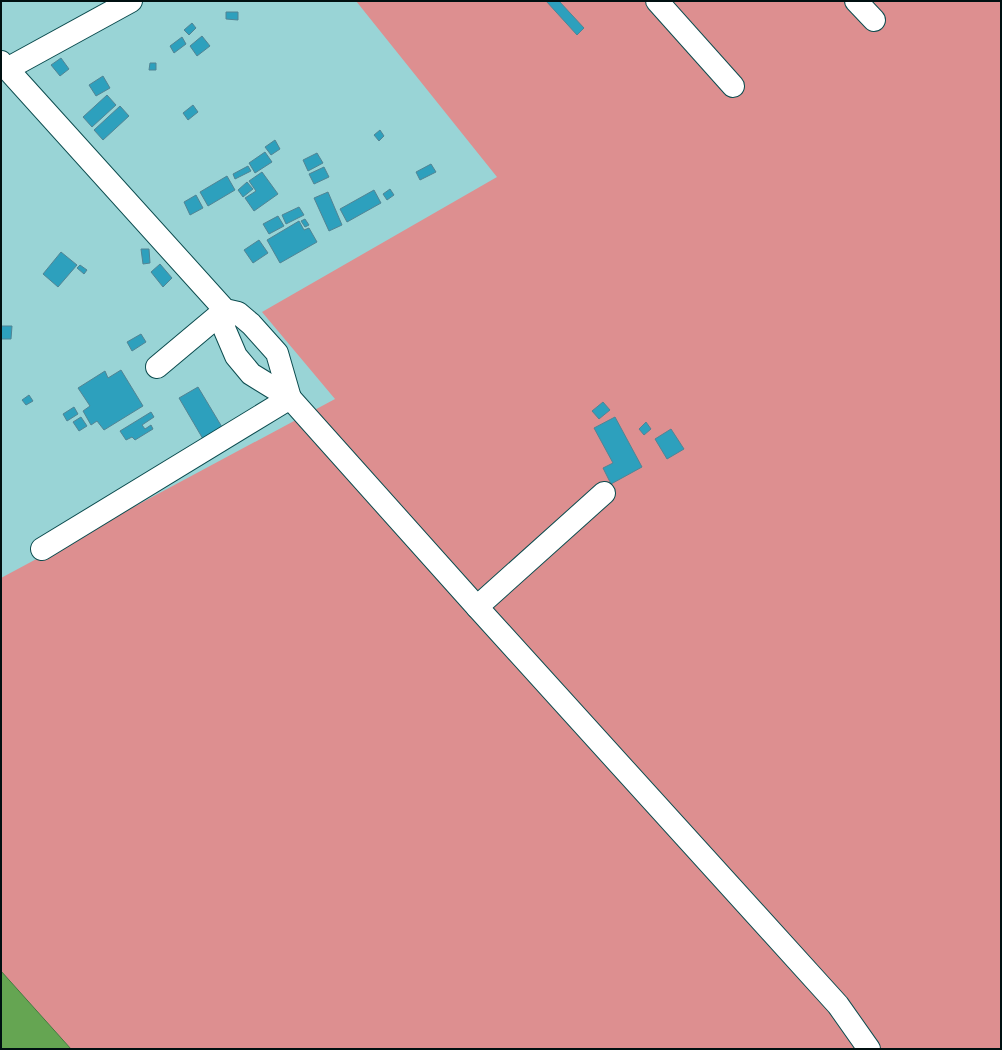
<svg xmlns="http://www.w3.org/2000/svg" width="1002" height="1050" viewBox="0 0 1002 1050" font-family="'Work Sans',sans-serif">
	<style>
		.green { fill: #dd8f90 }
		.water { fill: #65a552; stroke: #47783e }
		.building { fill: #2da0bd; stroke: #518494 }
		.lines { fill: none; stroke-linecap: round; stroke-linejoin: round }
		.minor-casing { stroke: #0c4c4f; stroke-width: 24 }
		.minor { stroke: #fff; stroke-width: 22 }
	</style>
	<rect width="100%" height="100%" fill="#99d4d6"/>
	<polygon class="green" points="356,1 1001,1 1001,1049 71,1049 1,971 1,578 335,399 262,312 497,177"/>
	<polygon class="water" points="1,971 71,1049 1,1049"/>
	<g class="building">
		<polygon points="546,1 559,1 584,28 577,35"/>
		<polygon points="226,12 238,12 238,20 226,19"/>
		<polygon points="192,23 196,28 189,35 184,30"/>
		<polygon points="202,36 210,46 197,56 190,46"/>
		<polygon points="182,37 186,44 174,53 170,46"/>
		<polygon points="61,58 69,69 60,76 51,65"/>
		<polygon points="150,63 156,63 156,70 149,70"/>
		<polygon points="103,76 110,88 96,96 89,85"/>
		<polygon points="107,95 116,105 92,127 83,117"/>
		<polygon points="193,105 198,112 188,120 183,113"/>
		<polygon points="120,106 129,116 103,140 94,130"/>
		<polygon points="380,130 384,136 379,141 374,135"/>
		<polygon points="275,140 280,149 271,155 265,147"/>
		<polygon points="265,152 272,162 255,173 249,163"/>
		<polygon points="317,153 323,163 308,171 303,160"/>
		<polygon points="431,164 436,172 420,180 416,172"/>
		<polygon points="248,166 251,171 235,179 233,174"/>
		<polygon points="324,167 329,177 314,184 309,174"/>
		<polygon points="262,172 278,194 254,211 245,198 256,191 249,181"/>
		<polygon points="227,176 235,190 208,206 200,192"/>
		<polygon points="247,182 253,189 243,197 238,190"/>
		<polygon points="390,189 394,195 387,200 383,194"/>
		<polygon points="374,190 381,203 347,222 340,209"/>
		<polygon points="328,192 342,225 329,231 314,198"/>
		<polygon points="196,195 203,208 190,215 184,202"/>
		<polygon points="299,207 304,215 286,224 282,215"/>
		<polygon points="278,216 284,226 269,234 263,224"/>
		<polygon points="305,219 309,225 305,227 301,221"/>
		<polygon points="299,221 304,230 309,228 317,242 280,263 267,240"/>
		<polygon points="259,240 268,253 253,263 244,250"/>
		<polygon points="141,249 149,249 150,263 143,264"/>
		<polygon points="61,252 77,265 58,287 43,274"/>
		<polygon points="160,264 172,278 163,287 151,272"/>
		<polygon points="80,265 87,270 84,274 77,268"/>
		<polygon points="1,326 12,326 11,339 1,339"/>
		<polygon points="141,334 146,342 132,351 127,342"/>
		<polygon points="121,370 143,406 104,430 97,421 91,425 83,411 90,406 78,388 105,371 108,378"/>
		<polygon points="198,387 222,427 203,439 179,398"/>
		<polygon points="29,395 33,401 26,405 22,400"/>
		<polygon points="603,402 610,410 599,419 592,411"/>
		<polygon points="74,407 78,414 67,421 63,414"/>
		<polygon points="151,412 154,417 142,425 145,429 151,425 153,429 135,440 132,437 126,440 120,431"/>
		<polygon points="81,417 87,426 79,431 73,422"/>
		<polygon points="615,417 642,467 611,484 603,468 613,463 594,428"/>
		<polygon points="646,422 651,429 644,435 639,429"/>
		<polygon points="671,429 684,449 667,459 655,439"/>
	</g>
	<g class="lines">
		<defs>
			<g id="minor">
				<polyline points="657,1 733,86"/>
				<polyline points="856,1 874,20"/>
				<polyline points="1,62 225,310 238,313 251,324 277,353 290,398"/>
				<polyline points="7,69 131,1"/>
				<polyline points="225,310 224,328 236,356 251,374 290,398 477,607 838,1005 869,1049"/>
				<polyline points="157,367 225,310"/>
				<polyline points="42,549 290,398"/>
				<polyline points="477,607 604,493"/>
			</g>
		</defs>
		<use href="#minor" class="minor-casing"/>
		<use href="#minor" class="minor"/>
	</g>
	<rect width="1002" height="1050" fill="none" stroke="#001011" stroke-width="4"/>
</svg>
